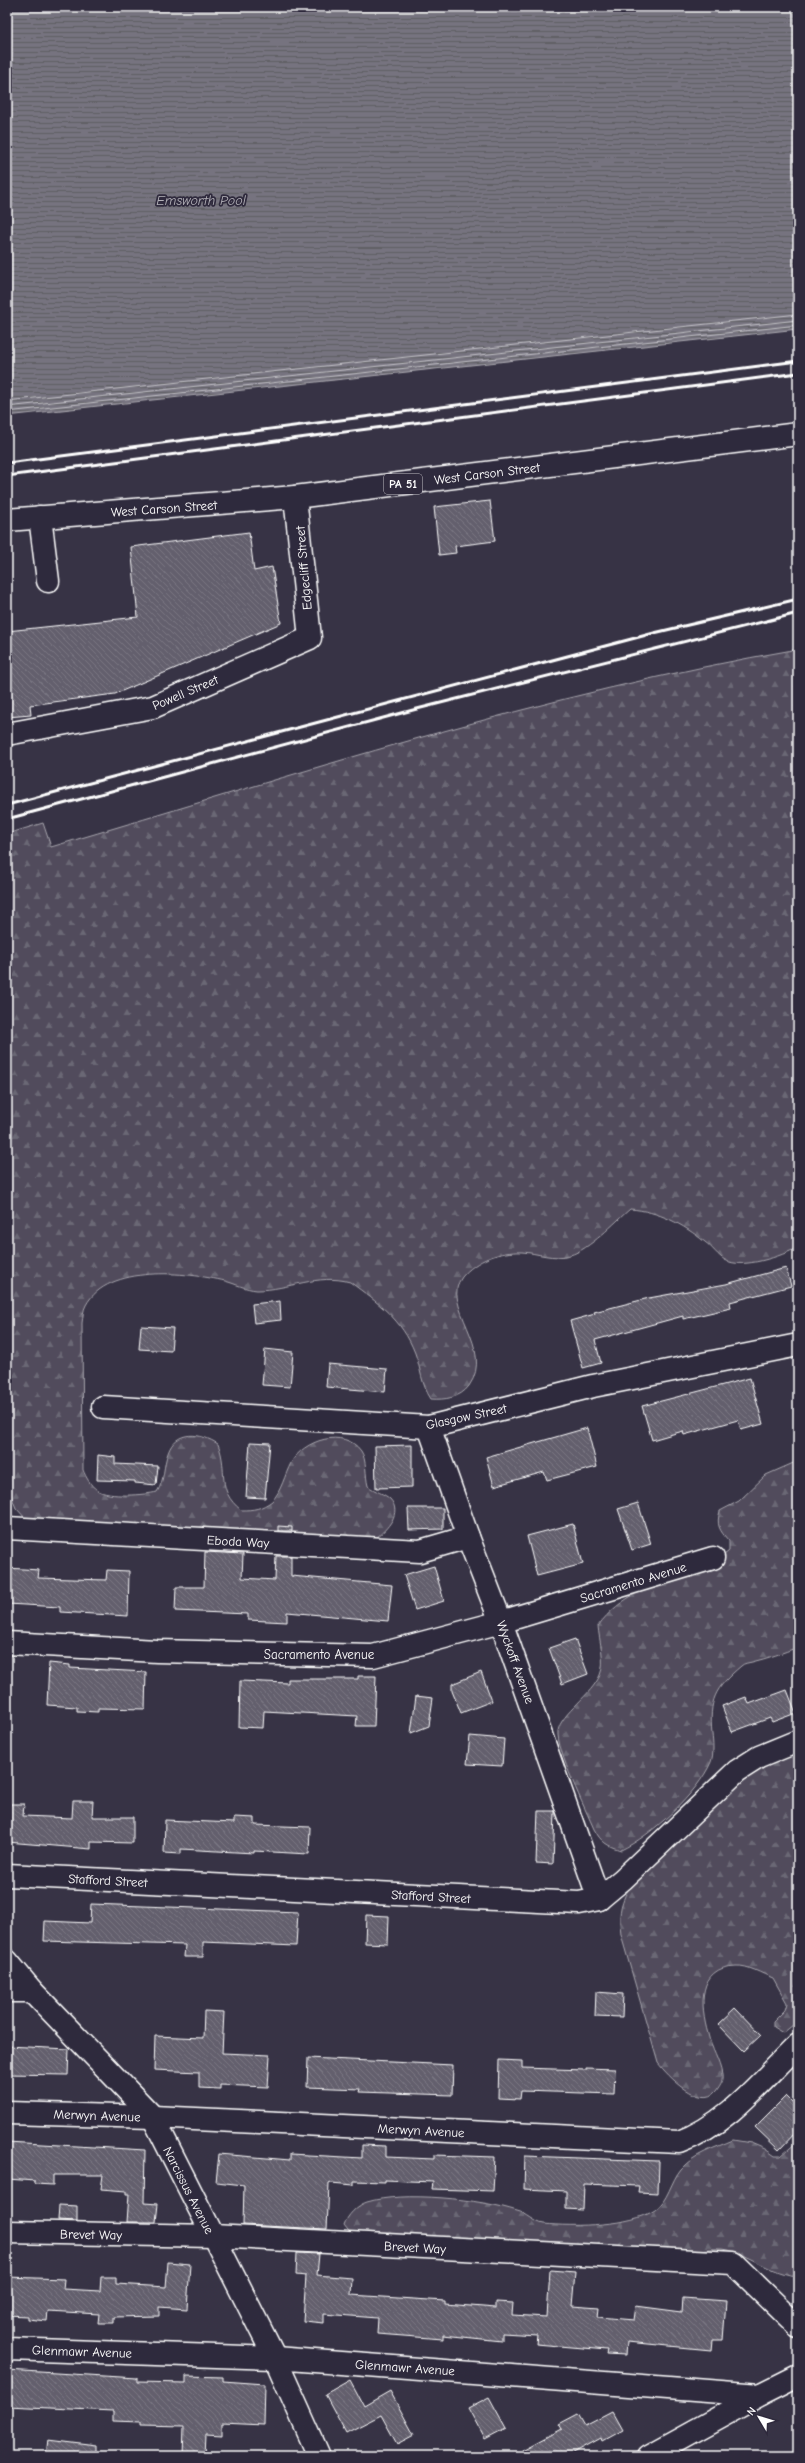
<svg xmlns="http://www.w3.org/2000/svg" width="805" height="2463" viewBox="0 0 805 2463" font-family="'Comic Neue',sans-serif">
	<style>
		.forest { fill: url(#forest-firs); stroke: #a8a6ae }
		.water { fill: url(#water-rules); stroke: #adabb2 }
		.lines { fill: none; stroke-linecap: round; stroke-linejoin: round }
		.shore { stroke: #c8c7cc; stroke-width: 1 }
		.building { fill: url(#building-back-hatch); stroke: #fff }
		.minor-casing { stroke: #fff; stroke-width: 25 }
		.major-casing { stroke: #fff; stroke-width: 25 }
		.minor { stroke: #2f2a3d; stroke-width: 22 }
		.major { stroke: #2f2a3d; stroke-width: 22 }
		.rail { stroke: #fff; stroke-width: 3 }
		.labels { text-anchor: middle; stroke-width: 3.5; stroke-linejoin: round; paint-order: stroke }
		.shield { fill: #2f2a3d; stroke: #c1bfc5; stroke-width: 1 }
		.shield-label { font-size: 12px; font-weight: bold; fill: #fff }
		.street-label { font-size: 13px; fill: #fff; stroke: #2f2a3d }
		.water-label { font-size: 14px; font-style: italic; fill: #b4b2b9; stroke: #2f2a3d }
	</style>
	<defs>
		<pattern id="forest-firs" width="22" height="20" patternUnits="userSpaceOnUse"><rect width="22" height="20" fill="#514c5c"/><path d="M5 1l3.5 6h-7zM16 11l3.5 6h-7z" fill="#6b6774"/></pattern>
		<pattern id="water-rules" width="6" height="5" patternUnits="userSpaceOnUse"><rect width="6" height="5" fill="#76737f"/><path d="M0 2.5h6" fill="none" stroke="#5f5e63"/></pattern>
		<pattern id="building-back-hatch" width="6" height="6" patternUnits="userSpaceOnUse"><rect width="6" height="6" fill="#635f6d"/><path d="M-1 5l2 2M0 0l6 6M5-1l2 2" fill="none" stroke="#7a7783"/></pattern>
	</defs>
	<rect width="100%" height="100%" fill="#373345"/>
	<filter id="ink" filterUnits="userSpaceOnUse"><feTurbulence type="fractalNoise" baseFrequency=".025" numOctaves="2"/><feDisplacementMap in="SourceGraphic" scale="8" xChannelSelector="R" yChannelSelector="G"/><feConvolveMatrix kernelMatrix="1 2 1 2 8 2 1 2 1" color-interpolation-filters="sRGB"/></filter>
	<g filter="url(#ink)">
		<g class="forest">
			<path d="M798,649V1247C783,1256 741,1270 725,1260C718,1256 712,1247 705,1242C683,1224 658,1211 630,1209C615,1222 589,1250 570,1255C553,1260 538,1253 522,1252C500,1251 476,1260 462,1277C440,1305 496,1348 469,1386C460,1398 445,1400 431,1399C421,1384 421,1369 415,1353C402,1319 378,1303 350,1282C318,1273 288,1290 257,1290C245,1289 236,1284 225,1281C187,1272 108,1264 86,1305C83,1310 83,1317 82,1323L83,1470C86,1477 90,1485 97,1490C108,1498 145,1495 157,1492C165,1480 163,1466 168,1453C176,1429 201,1433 218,1444C229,1472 215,1489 241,1510C254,1510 261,1509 272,1501C281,1492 285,1474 291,1463C303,1440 344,1427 361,1451C367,1460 365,1475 368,1486C374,1491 385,1494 390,1499C403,1513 387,1529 376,1538L27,1520L16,1508L7,1486V834L43,823L51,847C298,774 544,693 798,649Z"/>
			<path d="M798,1461V1647C783,1653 768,1658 752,1662C748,1663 744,1663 741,1666C714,1689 709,1700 712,1734C713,1743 714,1753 711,1762C698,1793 651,1836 621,1850C607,1846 601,1842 594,1829C586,1810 556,1750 558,1731C561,1713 592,1695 600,1675C606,1662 599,1640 598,1626C620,1596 653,1584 688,1571C703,1566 717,1562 729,1551V1541C719,1530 716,1525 720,1511L739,1501L766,1475Z"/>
			<path d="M798,1750V2021L783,2033L773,2027V2022L785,2010L787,2003L773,1978C762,1974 748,1965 736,1966C697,1967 700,2006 708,2034C711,2048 720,2061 722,2075C723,2082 720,2085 716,2091C701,2110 668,2076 658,2063L621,1935C619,1917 619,1906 628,1890L731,1788L760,1765Z"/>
			<path d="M733,2140L751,2143L765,2149L775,2156H781L798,2141V2276C771,2275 749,2253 722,2249C712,2248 701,2250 691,2251L352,2235L344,2225C347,2216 357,2205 367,2202C403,2191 481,2199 517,2211C527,2213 535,2223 544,2224C572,2227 632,2226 655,2210C668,2201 671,2181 681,2169C694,2154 715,2148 733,2140Z"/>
		</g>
		<polygon class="water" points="7,7 798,7 798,329 7,416"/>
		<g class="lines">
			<g class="shore">
				<polyline points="7,401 798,314"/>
				<polyline points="7,407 798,320"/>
				<polyline points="7,412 798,325"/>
			</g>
		</g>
		<g class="building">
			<polygon points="490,501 495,541 455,546 456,553 439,555 434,507"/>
			<polygon points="249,532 254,571 272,567 281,623 115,694 30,705 31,715 7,717 7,631 138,617 131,547"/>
			<polygon points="786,1268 791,1286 730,1302 731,1308 683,1319 683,1316 595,1340 601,1363 583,1368 570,1321 595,1314 594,1312 649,1298 726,1284"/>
			<polygon points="280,1301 281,1320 254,1323 252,1304"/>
			<polygon points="141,1326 173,1328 171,1351 139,1349"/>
			<polygon points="265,1349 293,1352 290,1387 262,1385"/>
			<polygon points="328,1364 387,1369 385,1392 326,1387"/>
			<polygon points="750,1378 763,1424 741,1430 738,1420 684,1435 683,1431 652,1440 642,1406"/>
			<polygon points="587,1428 597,1467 547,1480 544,1472 494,1486 486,1457"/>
			<polygon points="250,1442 270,1443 265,1498 246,1497"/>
			<polygon points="412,1445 412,1487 376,1488 375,1446"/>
			<polygon points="98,1455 115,1457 115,1464 158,1466 156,1485 135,1483 135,1481 97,1480"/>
			<polygon points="638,1503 651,1544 632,1550 618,1509"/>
			<polygon points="408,1508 443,1508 443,1529 409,1530"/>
			<polygon points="573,1524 583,1564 537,1576 527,1536"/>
			<polygon points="278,1526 292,1527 292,1531 278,1531"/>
			<polygon points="205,1552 243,1554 242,1578 275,1580 276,1556 291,1556 291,1576 392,1585 388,1621 287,1612 287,1622 248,1620 248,1614 175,1611 176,1587 204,1587"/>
			<polygon points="434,1566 444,1601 415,1610 404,1575"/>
			<polygon points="7,1568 39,1570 38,1578 106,1580 107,1570 129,1571 128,1616 60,1612 60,1607 7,1604"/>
			<polygon points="575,1639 588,1674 562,1684 549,1648"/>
			<polygon points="49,1663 70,1665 70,1668 146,1672 145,1709 98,1708 98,1712 77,1711 77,1707 47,1705"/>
			<polygon points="481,1672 492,1701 461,1713 452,1691 452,1684"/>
			<polygon points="358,1676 376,1676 374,1726 356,1726 357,1716 264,1711 263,1728 239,1727 240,1681 288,1683 288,1679 358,1679"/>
			<polygon points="787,1690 796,1713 772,1722 770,1718 732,1732 722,1706 746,1697 749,1704"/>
			<polygon points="416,1696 433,1698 429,1726 411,1733"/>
			<polygon points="470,1736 504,1739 502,1766 467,1764"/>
			<polygon points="73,1801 93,1801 92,1817 133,1817 133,1843 91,1842 91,1849 7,1842 7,1804 24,1804 23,1816 72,1818"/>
			<polygon points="538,1811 555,1811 555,1813 553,1864 536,1863"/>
			<polygon points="234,1817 255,1818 255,1825 310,1827 309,1854 254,1851 254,1853 181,1849 181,1854 164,1853 165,1820 234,1823"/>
			<polygon points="91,1904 298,1912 296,1946 203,1942 203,1957 184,1957 185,1945 44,1941 45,1921 90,1923"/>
			<polygon points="366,1915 389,1916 388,1944 365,1943"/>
			<polygon points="596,1992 623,1994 622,2017 595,2016"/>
			<polygon points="735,2008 761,2035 744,2051 718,2024"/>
			<polygon points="204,2011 224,2012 222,2053 270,2055 268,2087 220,2085 220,2089 199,2088 199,2072 154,2070 155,2036 203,2038"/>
			<polygon points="7,2046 69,2049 68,2075 7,2074"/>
			<polygon points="308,2058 453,2065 452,2095 359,2092 360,2089 307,2087"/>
			<polygon points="499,2060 522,2061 522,2068 586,2070 586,2068 615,2069 614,2094 521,2091 520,2099 498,2098"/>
			<polygon points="786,2096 798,2108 798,2130 779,2150 755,2127"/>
			<polygon points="7,2142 145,2150 144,2203 158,2204 156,2222 127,2222 129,2194 126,2194 126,2191 101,2189 103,2175 53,2175 53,2185 35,2184 35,2181 7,2179"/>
			<polygon points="362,2145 386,2146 386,2157 434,2159 434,2155 495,2157 493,2191 432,2189 433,2182 385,2180 385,2182 354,2181 354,2185 331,2183 329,2184 327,2229 243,2225 244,2185 216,2182 219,2154 290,2160 290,2154 362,2158"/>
			<polygon points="525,2156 659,2161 658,2193 638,2192 639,2186 584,2184 583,2210 566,2209 566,2191 524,2189"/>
			<polygon points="59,2205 77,2206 77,2221 58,2220"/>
			<polygon points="297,2253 319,2254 317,2275 352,2278 351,2295 445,2301 445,2304 496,2308 496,2302 513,2303 512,2315 547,2317 550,2270 575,2272 572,2306 599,2308 598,2317 634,2320 636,2306 682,2312 683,2298 726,2301 723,2340 712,2340 711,2350 627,2342 626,2355 606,2354 607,2350 536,2344 537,2335 502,2333 502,2341 443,2335 443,2339 377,2334 378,2318 324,2314 324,2323 303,2321 306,2276 296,2275"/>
			<polygon points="168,2262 190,2264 187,2309 159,2307 159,2316 114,2317 114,2323 98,2323 99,2314 48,2311 47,2321 27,2319 27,2316 7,2315 7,2277 64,2279 63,2289 100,2291 101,2277 116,2277 116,2284 166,2287"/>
			<polygon points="7,2370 137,2378 137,2382 186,2383 186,2376 223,2377 223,2381 265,2384 264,2425 222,2423 222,2435 206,2434 205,2456 183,2456 184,2426 140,2425 140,2422 113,2421 113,2411 7,2406"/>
			<polygon points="350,2380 364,2406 390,2391 414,2435 397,2444 381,2415 346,2433 325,2394"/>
			<polygon points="489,2397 506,2428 485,2439 468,2408"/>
			<polygon points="612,2412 622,2430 602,2441 601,2438 568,2456 512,2456 562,2429 559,2424 578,2414 585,2426"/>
			<polygon points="48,2439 96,2445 96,2456 46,2456"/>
		</g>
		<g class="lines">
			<defs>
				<g id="minor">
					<polyline points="40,517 48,581"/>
					<polyline points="7,734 153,707 310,638 295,497"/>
					<polyline points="103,1407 429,1427 593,1386 798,1345"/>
					<polyline points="429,1427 468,1537 501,1622 599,1899"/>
					<polyline points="7,1528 420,1551 468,1537"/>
					<polyline points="7,1643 157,1651 373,1656 501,1622 713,1558"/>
					<polyline points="7,1875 579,1903 599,1899 623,1879 737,1771 759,1757 798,1741"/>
					<polyline points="7,1961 32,1991 153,2117 275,2358 319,2456"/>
					<polyline points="7,1991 32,1991"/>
					<path d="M7,2113L153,2117L679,2142C728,2124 761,2081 798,2045"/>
					<polyline points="7,2232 213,2236 733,2263 798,2326"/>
					<polyline points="7,2349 275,2358 760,2395 798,2376"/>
					<polyline points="649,2456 760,2395"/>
				</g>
				<polyline id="major" points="7,520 295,497 798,434"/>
			</defs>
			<use href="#minor" class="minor-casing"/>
			<use href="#major" class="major-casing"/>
			<use href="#minor" class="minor"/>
			<use href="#major" class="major"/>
			<g class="rail">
				<polyline points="7,463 798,361"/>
				<polyline points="7,476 798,373"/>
				<polyline points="7,805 654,633 798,599"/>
				<polyline points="7,819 413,710 798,613"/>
			</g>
		</g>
	</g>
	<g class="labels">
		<rect class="shield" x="384" y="474" width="38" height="20" rx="3"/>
		<g class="shield-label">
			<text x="403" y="488">PA 51</text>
		</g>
		<g class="street-label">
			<text transform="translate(487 473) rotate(-7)" y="5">West Carson Street</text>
			<text transform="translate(164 508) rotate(-4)" y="5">West Carson Street</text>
			<text transform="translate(303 568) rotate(-95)" y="5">Edgecliff Street</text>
			<text transform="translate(185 692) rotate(-23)" y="5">Powell Street</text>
			<text transform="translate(466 1416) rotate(-12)" y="5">Glasgow Street</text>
			<text transform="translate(238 1541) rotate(3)" y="5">Eboda Way</text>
			<text transform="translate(633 1582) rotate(-17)" y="5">Sacramento Avenue</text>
			<text x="319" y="1659">Sacramento Avenue</text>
			<text transform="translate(516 1662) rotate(70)" y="5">Wyckoff Avenue</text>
			<text transform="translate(108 1880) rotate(3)" y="5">Stafford Street</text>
			<text transform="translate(431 1896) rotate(3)" y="5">Stafford Street</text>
			<text transform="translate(97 2115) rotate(2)" y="5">Merwyn Avenue</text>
			<text transform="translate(421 2130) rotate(3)" y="5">Merwyn Avenue</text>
			<text transform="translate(189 2190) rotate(63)" y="5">Narcissus Avenue</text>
			<text transform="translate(91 2234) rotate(1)" y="5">Brevet Way</text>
			<text transform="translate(415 2247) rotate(3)" y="5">Brevet Way</text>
			<text transform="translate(82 2351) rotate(2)" y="5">Glenmawr Avenue</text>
			<text transform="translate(405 2367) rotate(4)" y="5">Glenmawr Avenue</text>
		</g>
		<g class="water-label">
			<text x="201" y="205">Emsworth Pool</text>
		</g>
	</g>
	<rect width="805" height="2463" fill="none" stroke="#2f2a3d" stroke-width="24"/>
	<rect x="12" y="12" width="781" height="2439" fill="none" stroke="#fff" stroke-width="1.5" filter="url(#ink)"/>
	<g transform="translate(759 2417) rotate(308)" stroke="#2f2a3d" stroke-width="3" paint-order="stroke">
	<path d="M0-3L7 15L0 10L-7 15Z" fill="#ffffff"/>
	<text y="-6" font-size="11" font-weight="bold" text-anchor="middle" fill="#ffffff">N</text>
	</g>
</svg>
